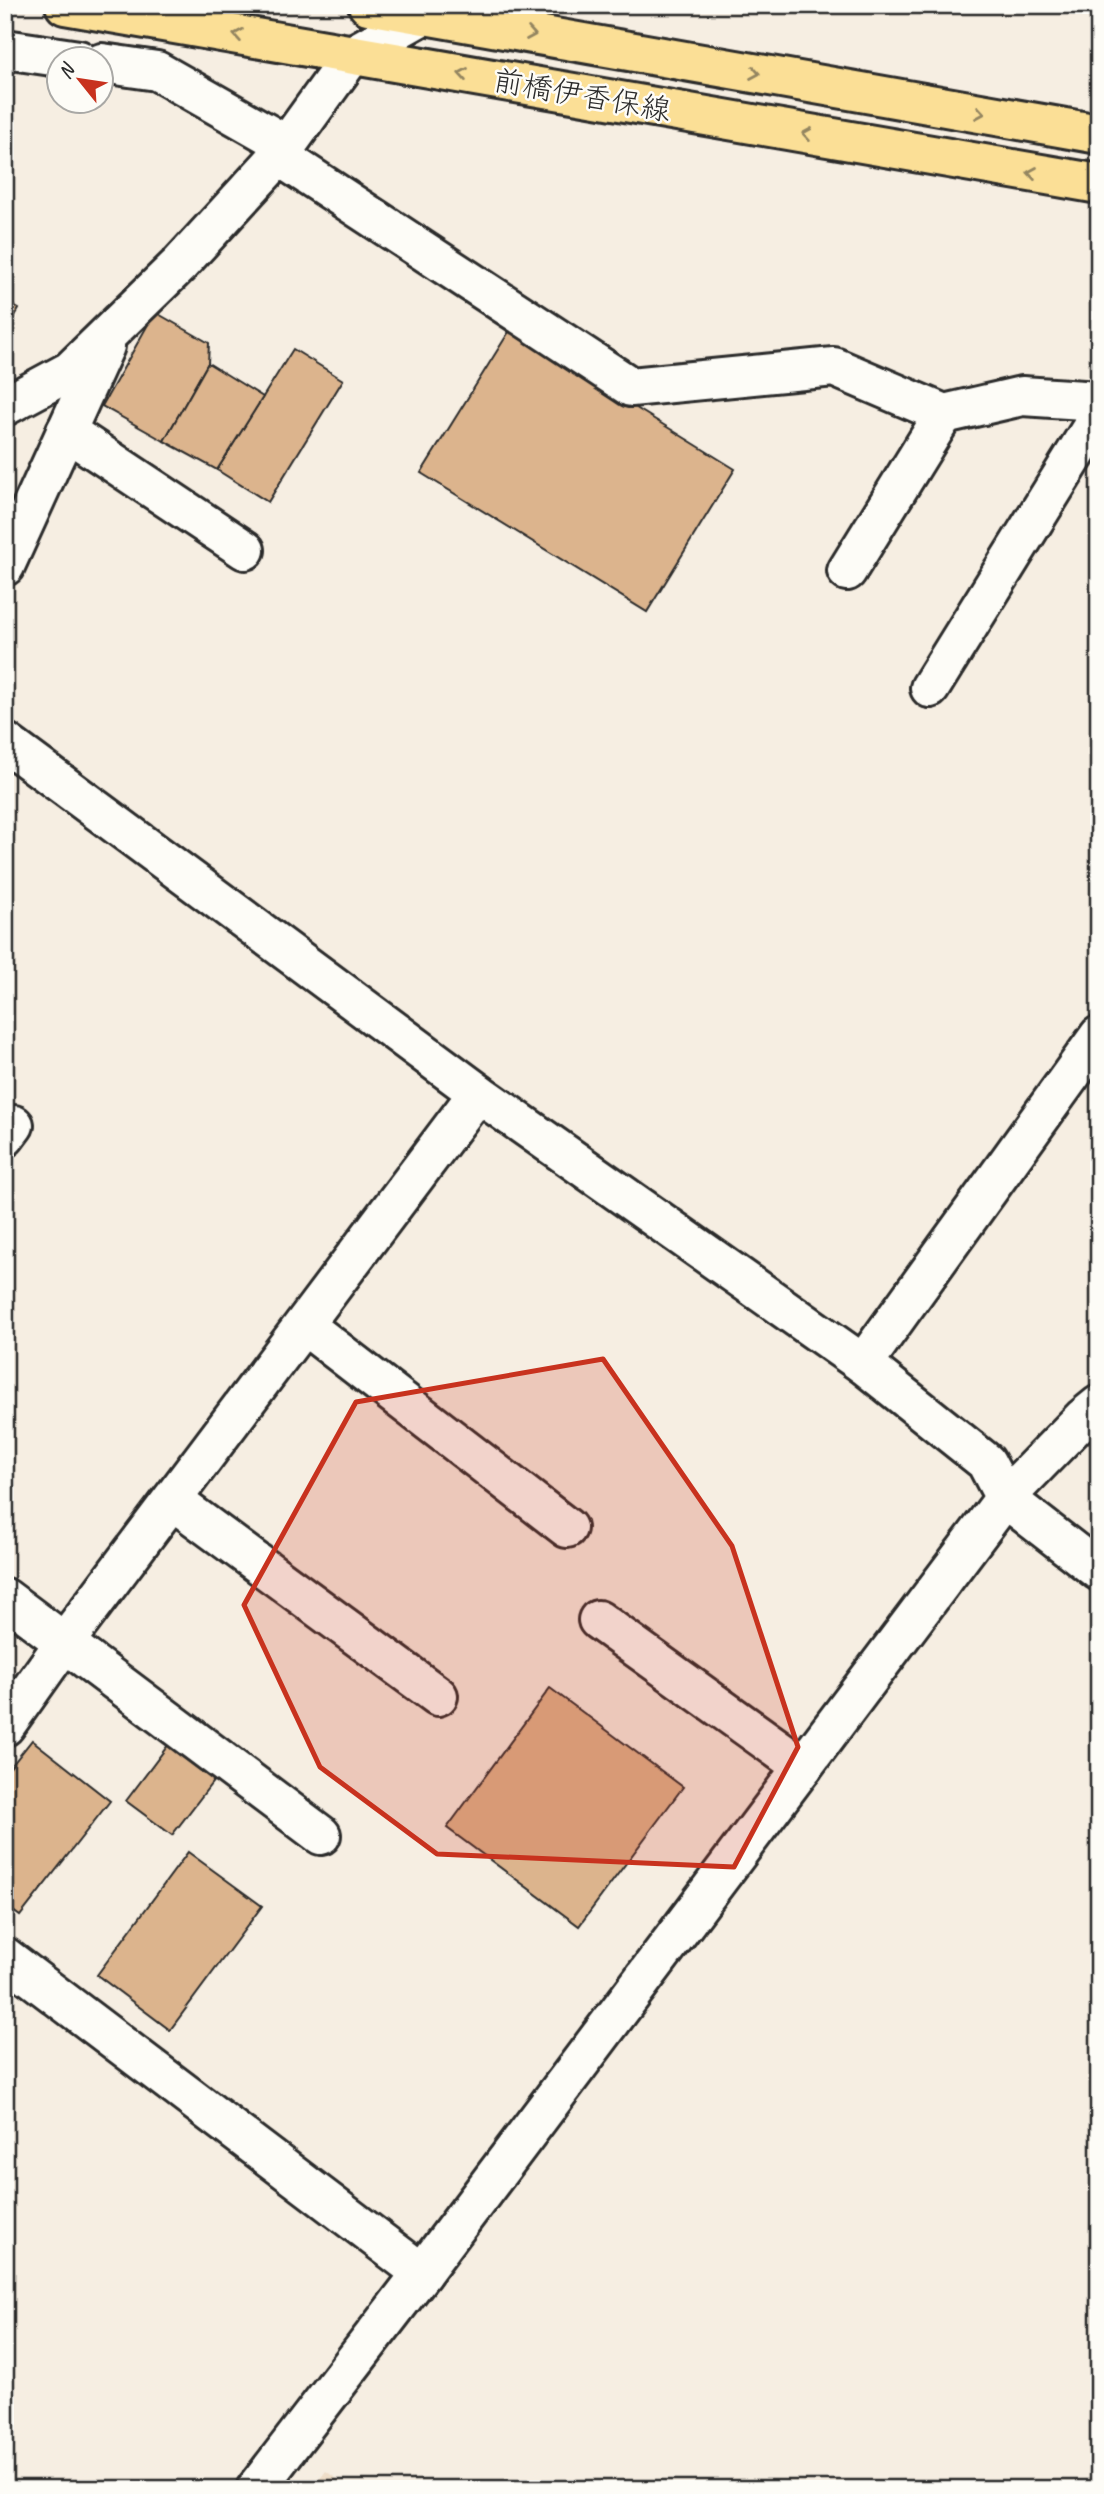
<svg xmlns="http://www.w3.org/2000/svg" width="1104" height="2494" viewBox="0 0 1104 2494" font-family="Caveat,'Klee One',sans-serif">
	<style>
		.built { fill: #eeddc8 }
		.building { fill: #dcb48d; stroke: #2b2b2b; stroke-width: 2 }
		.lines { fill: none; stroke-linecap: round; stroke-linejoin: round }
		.street-casing { stroke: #2b2b2b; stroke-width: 44 }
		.secondary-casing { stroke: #2b2b2b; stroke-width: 44 }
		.primary-casing { stroke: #2b2b2b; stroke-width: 44 }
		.street { stroke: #fdfcf7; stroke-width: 38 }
		.secondary { stroke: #fdfcf7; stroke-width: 38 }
		.primary { stroke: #fbdf96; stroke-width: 38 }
		.oneway { stroke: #938560 }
		.marked { fill: #c8321e; fill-opacity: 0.2; stroke: #c8321e; stroke-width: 5; stroke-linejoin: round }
		.labels { text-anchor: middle; stroke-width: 5; stroke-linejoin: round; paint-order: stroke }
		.street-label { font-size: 30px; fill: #2b2b2b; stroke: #fdfcf7 }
	</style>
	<rect width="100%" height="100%" fill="#f6eee2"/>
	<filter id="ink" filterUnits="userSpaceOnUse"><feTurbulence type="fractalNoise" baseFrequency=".0143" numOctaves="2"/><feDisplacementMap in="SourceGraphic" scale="14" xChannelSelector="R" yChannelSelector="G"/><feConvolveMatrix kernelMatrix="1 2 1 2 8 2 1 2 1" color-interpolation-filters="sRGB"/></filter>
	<g filter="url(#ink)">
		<polygon class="built" points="326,2471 350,2489 312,2489"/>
		<g class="building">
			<polygon points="5,301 19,309 5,333"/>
			<polygon points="155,312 209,343 208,363 164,441 102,406"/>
			<polygon points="510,330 735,469 647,612 421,473"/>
			<polygon points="293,349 343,380 268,502 217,470"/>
			<polygon points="208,363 263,397 217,470 164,441"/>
			<polygon points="550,1688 683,1787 579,1926 447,1828"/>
			<polygon points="175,1736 221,1771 172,1835 126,1801"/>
			<polygon points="32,1740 110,1801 20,1916 5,1905 5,1774"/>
			<polygon points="188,1852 262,1906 170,2030 97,1975"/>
		</g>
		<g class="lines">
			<defs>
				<g id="street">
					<polyline points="5,49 79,60"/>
					<polyline points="102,63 157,71 287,145"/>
					<polyline points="279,156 631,387 834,367 944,414 1022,396 1099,401"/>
					<polyline points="5,406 70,371 180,264 279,156 352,55 441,5"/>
					<polyline points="66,431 245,550"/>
					<polyline points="5,566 105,346"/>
					<polyline points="847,571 944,414"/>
					<polyline points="930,688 1099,416"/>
					<polyline points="5,742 478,1093"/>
					<polyline points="5,1137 14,1125"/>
					<polyline points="304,1325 567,1528"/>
					<polyline points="863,1364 1099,1036"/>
					<polyline points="172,1500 438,1696"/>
					<polyline points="5,1598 321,1835"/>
					<polyline points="598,1620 803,1767"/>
					<polyline points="5,1726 64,1643 478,1093 863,1364 986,1462 1005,1498 1099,1571"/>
					<polyline points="5,1957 422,2273"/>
				</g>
				<polyline id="secondary" points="256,2489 422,2273 1005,1498 1083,1418 1099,1405"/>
				<g id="primary">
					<polyline points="65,5 1099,184"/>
					<polyline points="368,5 1099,134"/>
				</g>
			</defs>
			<use href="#street" class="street-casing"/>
			<use href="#secondary" class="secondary-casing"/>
			<use href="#primary" class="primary-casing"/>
			<use href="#street" class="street"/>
			<use href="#secondary" class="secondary"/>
			<use href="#primary" class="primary"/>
		</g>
		<defs><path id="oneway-chevron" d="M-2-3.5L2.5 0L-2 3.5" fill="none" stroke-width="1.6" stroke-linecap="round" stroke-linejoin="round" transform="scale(1.75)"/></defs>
		<g class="oneway">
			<use href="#oneway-chevron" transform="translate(531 34) rotate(10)"/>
			<use href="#oneway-chevron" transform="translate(238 35) rotate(-170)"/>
			<use href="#oneway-chevron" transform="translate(755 73) rotate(10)"/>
			<use href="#oneway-chevron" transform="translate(463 74) rotate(-170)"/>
			<use href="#oneway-chevron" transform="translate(980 113) rotate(10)"/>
			<use href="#oneway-chevron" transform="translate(807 134) rotate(-170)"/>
			<use href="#oneway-chevron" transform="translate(1032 173) rotate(-170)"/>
		</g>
	</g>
	<path class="marked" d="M603,1359L732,1546L798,1747L734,1867L437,1854L320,1767L244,1605L356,1402Z"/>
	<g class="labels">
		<g class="street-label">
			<text transform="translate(582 95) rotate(10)" y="10">前橋伊香保線</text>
		</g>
	</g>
	<rect width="1104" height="2494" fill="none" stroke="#fdfcf7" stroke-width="28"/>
	<rect x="14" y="14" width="1076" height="2466" fill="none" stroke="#2b2b2b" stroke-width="2.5" filter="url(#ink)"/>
	<g transform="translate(80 80) rotate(300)"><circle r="33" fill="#fdfcf7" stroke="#a9a8a5" stroke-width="2"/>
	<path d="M0-5L12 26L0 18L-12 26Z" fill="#c8321e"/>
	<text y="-10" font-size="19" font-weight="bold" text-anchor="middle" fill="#2b2b2b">N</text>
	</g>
</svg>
